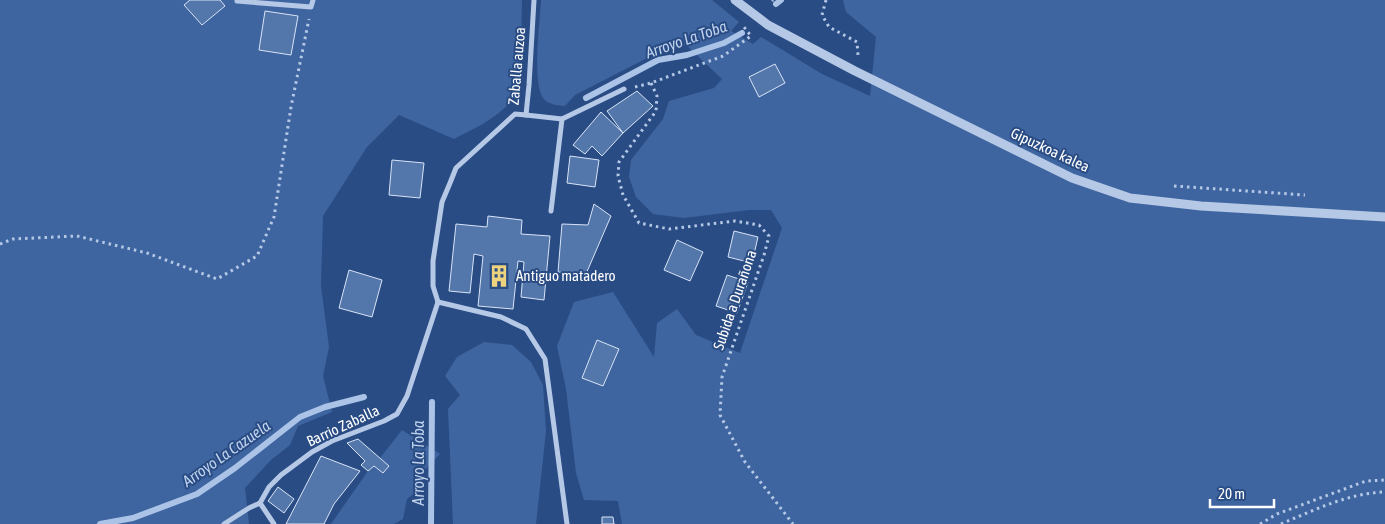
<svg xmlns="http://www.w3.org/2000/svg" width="1385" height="524" viewBox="0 0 1385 524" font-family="'Asap Condensed',sans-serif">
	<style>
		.green { fill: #3f65a0 }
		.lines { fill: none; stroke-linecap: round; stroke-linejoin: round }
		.stream { stroke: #aac3e7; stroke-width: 6 }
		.building { fill: #5376ab; stroke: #d8e4f6 }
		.path { stroke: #b5c9e7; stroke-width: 3; stroke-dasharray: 2.5 4; stroke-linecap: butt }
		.minor { stroke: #b5c9e7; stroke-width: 5 }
		.tertiary { stroke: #b5c9e7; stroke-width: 9 }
		.labels { text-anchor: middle; stroke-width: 4; stroke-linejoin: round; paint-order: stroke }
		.street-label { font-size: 15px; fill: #fff; stroke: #2a4c84 }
		.poi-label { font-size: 15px; fill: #fff; stroke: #2a4c84; text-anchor: start }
		.water-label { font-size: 16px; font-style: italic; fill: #c0d3ee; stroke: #2a4c84 }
	</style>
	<rect width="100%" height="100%" fill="#2a4c84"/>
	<g class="green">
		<path d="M0,0H522C521,19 523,79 516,93C504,116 475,128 454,139L399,115L367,147L323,216L321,286L329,347L323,376L332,412L298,426L290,445L271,460L245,488L249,524H0Z"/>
		<path d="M541,0H712L739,22L731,31L753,44L761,37L822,74L870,96L876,37L846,12L843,0H1385V524H622L618,501L584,500L576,473L566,389L557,346L574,302L613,292L654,357L657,323L677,309L696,335L740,353L782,228L771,210H749L684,218L653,214L636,197L629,177L631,160L663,119L669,101L714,88L722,79L686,45L655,54L575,95L565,106C557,105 548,105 543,98C532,82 540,22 541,0Z"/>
		<polygon points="484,342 512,345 531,362 543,385 546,431 536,524 453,524 448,409 460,395 445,376 457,357"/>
		<polygon points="402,430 440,454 419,476 424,486 407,499 403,519 394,524 331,524 368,471 374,466 383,473 389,466 380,458"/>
	</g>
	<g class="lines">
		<g class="stream">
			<polyline points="776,4 781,0"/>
			<polyline points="586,98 658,60 687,55 724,43 742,33"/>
			<polyline points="100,524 133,518 197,494 235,468 300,417 325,407 364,397"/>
			<polyline points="431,524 432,402"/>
		</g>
	</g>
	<g class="building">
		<polygon points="190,0 220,0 225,6 202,25 184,5"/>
		<polygon points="265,11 298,16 291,55 259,50"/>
		<polygon points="775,64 785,83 759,97 749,77"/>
		<polygon points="637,91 653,106 623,133 607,111"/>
		<polygon points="601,112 623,133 602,156 592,146 585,154 573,145"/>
		<polygon points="570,156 599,160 595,187 567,183"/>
		<polygon points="392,160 424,163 420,198 389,195"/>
		<polygon points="594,204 611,216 586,274 558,272 562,224 588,225"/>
		<polygon points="488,216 522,220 521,234 550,236 544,300 521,297 524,262 518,261 513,309 478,306 483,256 474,254 470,293 449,291 456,224 487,227"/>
		<polygon points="734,231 758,237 752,263 728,257"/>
		<polygon points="677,240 703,252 690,281 664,270"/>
		<polygon points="349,270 382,280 372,317 339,308"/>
		<polygon points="727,275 748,282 737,313 716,306"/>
		<polygon points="597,340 619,349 603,386 582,378"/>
		<polygon points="358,439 389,466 383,473 374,466 368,471 361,465 365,461 347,443"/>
		<polygon points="321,456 360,471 334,504 324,524 286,524"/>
		<polygon points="278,487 294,499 284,513 268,501"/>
		<polygon points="602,517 613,517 614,524 602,524"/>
	</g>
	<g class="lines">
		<g class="path">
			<polyline points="826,0 822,15 829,27 857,42 858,55"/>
			<polyline points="772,1 773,0"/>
			<polyline points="651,83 657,96 656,111 619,162 618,176 623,195 639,223 669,229 735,221 759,225 769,236 764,255 722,377 720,415 745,462 793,524"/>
			<polyline points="635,87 651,83 723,56 751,36 744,27"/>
			<polyline points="1174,186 1305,195"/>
			<polyline points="0,244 13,239 77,236 147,253 217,279 257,256 274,217 291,107 309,19"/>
			<polyline points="1260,524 1277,514 1366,481 1385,480"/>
			<path d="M1281,524C1314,510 1349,493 1385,492"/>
		</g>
		<g class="minor">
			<polyline points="237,1 311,7 313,0"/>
			<polyline points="526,115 562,119 624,89"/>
			<polyline points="551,211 562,119"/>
			<polyline points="438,302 433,286 433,261 442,202 450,183 456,168 515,114 526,115 529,85 534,0"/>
			<polyline points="438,302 501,317 526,329 545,359 567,524"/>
			<polyline points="224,524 249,508 260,503"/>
			<polyline points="274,524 260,503 269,487 281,475 312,452 332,441 384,421 397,414 407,396 438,302"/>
		</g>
		<polyline class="tertiary" points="735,0 768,25 855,71 1072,178 1130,198 1201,206 1385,217"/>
	</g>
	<defs>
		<symbol id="building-bare" viewBox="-9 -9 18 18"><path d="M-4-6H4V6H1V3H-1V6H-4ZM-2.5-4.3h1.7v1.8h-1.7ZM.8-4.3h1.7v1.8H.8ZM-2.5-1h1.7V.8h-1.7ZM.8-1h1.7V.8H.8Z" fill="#edd37d" stroke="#2a4c84" stroke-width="2.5" paint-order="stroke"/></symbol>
	</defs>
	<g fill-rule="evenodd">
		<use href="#building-bare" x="483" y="260" width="32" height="32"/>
	</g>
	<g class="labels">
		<g class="street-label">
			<text transform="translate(517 66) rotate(-85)" y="5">Zaballa auzoa</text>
			<text transform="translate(1050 150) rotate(25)" y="5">Gipuzkoa kalea</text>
			<text transform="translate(735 300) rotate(-71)" y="5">Subida a Durañona</text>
			<text transform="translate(343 426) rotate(-25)" y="5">Barrio Zaballa</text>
		</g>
		<g class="poi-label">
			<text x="516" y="281">Antiguo matadero</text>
		</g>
		<g class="water-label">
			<text transform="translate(686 39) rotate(-19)" y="6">Arroyo La Toba</text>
			<text transform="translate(226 453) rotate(-35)" y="6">Arroyo La Cazuela</text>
			<text transform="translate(418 463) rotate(-90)" y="6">Arroyo La Toba</text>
		</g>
	</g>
	<path d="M1210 499v8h64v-8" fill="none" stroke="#ffffff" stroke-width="2.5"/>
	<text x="1218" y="499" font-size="15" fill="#ffffff" stroke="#2a4c84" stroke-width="4" paint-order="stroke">20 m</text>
</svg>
